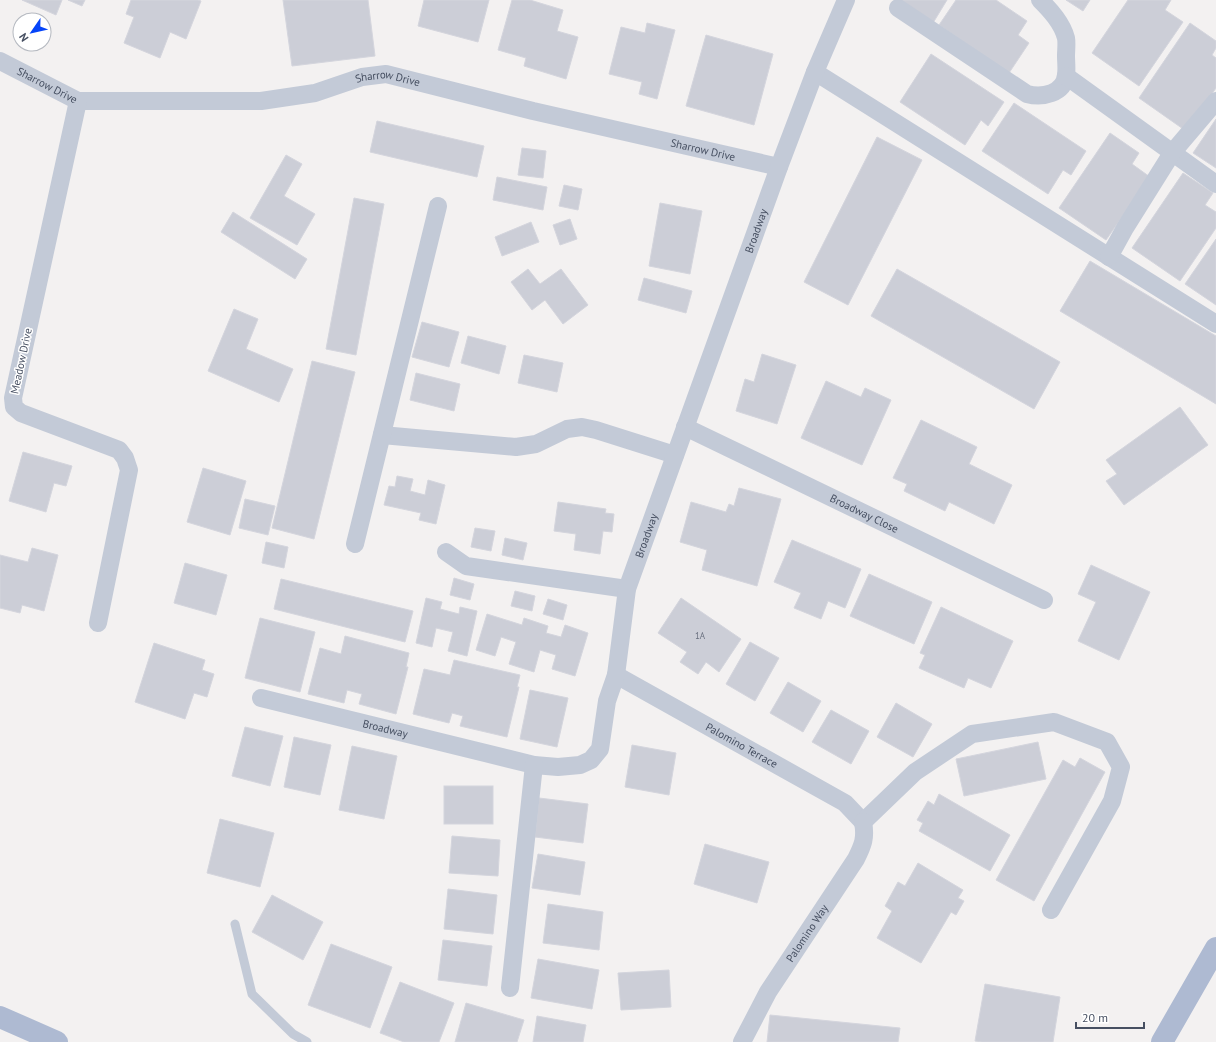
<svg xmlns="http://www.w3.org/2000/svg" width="1216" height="1042" viewBox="0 0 1216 1042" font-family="'PT Sans',sans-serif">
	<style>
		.building { fill: #ccced7; stroke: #d4d5dd }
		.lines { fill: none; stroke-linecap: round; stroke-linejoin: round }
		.service { stroke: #c3cad7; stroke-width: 9 }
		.minor { stroke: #c3cad7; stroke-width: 18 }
		.primary { stroke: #aebad2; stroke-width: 22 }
		.labels { text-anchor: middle; stroke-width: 3; stroke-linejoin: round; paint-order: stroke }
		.number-label { font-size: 9px; fill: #686f7e }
		.street-label { font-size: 11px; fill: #464f61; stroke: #fff }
	</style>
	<rect width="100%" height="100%" fill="#f3f1f1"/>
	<g class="building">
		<polygon points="22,0 62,0 56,15"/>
		<polygon points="68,0 85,0 82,6"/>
		<polygon points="131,0 198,0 201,1 186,39 170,32 160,58 124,43 134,17 126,14"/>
		<polygon points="283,0 368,0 375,56 292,66"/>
		<polygon points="424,0 489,0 478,42 418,26"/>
		<polygon points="512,0 530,0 563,10 557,31 578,37 566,79 524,66 526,58 498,50"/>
		<polygon points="897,0 947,0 933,23"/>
		<polygon points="956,0 996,0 1027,21 1018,35 1029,43 1009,73 939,25"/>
		<polygon points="1066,0 1090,0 1083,11"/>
		<polygon points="1128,0 1171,0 1165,10 1183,22 1139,86 1092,53"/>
		<polygon points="647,23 675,30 657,99 639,94 642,82 609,74 621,27 645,33"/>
		<polygon points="1190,23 1216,41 1216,48 1212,55 1216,58 1216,88 1186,131 1139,98"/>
		<polygon points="706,35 773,54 754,125 686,106"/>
		<polygon points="931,54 1004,102 988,126 981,120 965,145 900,102"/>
		<polygon points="1014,103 1086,151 1071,175 1063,170 1048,194 982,151"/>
		<polygon points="1216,119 1216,168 1193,153"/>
		<polygon points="377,121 484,146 477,177 370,152"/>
		<polygon points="1110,133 1139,153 1132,164 1150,177 1106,240 1059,208"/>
		<polygon points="877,137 922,160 848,305 804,282"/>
		<polygon points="522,148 546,151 543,178 518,175"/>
		<polygon points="286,155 302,164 284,196 315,214 297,245 250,218"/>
		<polygon points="1183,173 1213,193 1205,205 1216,212 1216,228 1180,281 1132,248"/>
		<polygon points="497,177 547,187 543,210 493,200"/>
		<polygon points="564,185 582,189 578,210 559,206"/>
		<polygon points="354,198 384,204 356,355 326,349"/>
		<polygon points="660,203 702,211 690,274 649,266"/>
		<polygon points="233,212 307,259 295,279 221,232"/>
		<polygon points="570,219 577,239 560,245 553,225"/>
		<polygon points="531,222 539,242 502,256 495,237"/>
		<polygon points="1216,239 1216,305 1185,284"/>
		<polygon points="1090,261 1216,336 1216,404 1060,311"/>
		<polygon points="528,269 540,284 561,269 588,305 563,324 545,300 532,310 511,282"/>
		<polygon points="897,269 1060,362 1034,409 871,316"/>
		<polygon points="644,278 692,291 686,313 638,300"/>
		<polygon points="234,309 258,319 246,349 293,369 279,402 208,371"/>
		<polygon points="422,322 459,332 449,367 412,357"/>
		<polygon points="468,336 506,346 499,374 461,363"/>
		<polygon points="762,354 796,365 777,424 736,411 745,379 754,382"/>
		<polygon points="524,355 563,363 557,392 518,383"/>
		<polygon points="312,361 355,372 314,539 272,528"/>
		<polygon points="416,373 460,384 454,411 410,400"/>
		<polygon points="826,381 861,397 865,388 891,400 862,465 801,438"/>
		<polygon points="1180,407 1208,445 1124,505 1106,481 1117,474 1106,460"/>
		<polygon points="921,420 977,447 969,464 1012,485 994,524 949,502 945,511 904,491 907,484 893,478"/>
		<polygon points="23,452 72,466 66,486 54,483 46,512 9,501"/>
		<polygon points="203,468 246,481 230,535 187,522"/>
		<polygon points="397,476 413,479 410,491 425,495 428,480 445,485 436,524 419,520 421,513 384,505 389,486 395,487"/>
		<polygon points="739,488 781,499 757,586 702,570 707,550 680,542 691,502 726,512 729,504 734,506"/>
		<polygon points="245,499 275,506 268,535 239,528"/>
		<polygon points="558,502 606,509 605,513 614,514 612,532 603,531 600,554 574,550 576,534 554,531"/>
		<polygon points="475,528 495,531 491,551 471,547"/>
		<polygon points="505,538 527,543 523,560 502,555"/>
		<polygon points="792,540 861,569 845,608 828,601 821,619 794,608 801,593 774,582"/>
		<polygon points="266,542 288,547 284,568 262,563"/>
		<polygon points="32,548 58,555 44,611 22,605 20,613 0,608 0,555 28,562"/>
		<polygon points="185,563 227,575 216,615 174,603"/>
		<polygon points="1091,565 1150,592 1119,660 1078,641 1096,602 1078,594"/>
		<polygon points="869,574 932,602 914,644 850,616"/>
		<polygon points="454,578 474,584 470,600 450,595"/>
		<polygon points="281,579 413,611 405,642 274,609"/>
		<polygon points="515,591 535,596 532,611 511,606"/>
		<polygon points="426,598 442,602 440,609 459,614 460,607 477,611 467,656 448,651 453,632 436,628 432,647 416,643"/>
		<polygon points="681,598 741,639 719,672 706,662 698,674 680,662 687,652 658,633"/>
		<polygon points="548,599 567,605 563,620 543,614"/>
		<polygon points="941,607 1013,641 991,688 968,678 964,688 919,668 925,655 920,653"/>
		<polygon points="487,614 522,625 524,618 548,626 546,633 561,637 565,625 588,633 575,676 552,669 556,655 540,650 534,672 509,664 516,642 501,637 495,656 476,650"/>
		<polygon points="260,618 315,632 300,692 245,678"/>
		<polygon points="345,636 409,653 406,667 408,667 396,714 359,704 362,694 347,690 344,703 308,694 320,648 341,654"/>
		<polygon points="750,642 779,658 755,701 726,684"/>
		<polygon points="154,643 205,660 202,670 214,674 207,697 194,693 185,719 135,702"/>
		<polygon points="454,660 520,675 517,687 519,687 507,737 460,726 463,716 452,713 449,723 413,714 424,669 450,675"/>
		<polygon points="788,682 821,701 803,732 770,713"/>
		<polygon points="530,690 568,698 557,747 520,739"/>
		<polygon points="896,703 932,724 913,757 877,737"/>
		<polygon points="831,710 869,731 851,764 812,742"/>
		<polygon points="245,727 283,736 270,786 232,776"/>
		<polygon points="294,737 331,745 320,795 284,787"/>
		<polygon points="1038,742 1046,779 964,796 956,759"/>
		<polygon points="632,745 676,753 669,795 625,787"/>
		<polygon points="352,746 397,756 384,819 339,810"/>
		<polygon points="1080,758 1105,772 1034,901 996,880 1063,760 1075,767"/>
		<rect x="444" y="786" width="49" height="38"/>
		<polygon points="939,794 1010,835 990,871 919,831 923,823 917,820 928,801 934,805"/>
		<polygon points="539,798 588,804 583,843 535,837"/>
		<polygon points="220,819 274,833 260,887 207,873"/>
		<polygon points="452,836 500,840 498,876 449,873"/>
		<polygon points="705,844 769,862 757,903 694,884"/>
		<polygon points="538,854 585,862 580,895 532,888"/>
		<polygon points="918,863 963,890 958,898 964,901 956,915 951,912 921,963 877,938 892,911 885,906 898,882 905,886"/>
		<polygon points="448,889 497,895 493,934 444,929"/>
		<polygon points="272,895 323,922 303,960 252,932"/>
		<polygon points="548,904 603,912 599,950 543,943"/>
		<polygon points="443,940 492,946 487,986 438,980"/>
		<polygon points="331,944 392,967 370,1028 308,1005"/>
		<polygon points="538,959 599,970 592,1009 531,998"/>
		<polygon points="669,970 671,1007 621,1010 618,973"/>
		<polygon points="400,982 454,1003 439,1042 404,1042 380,1033"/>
		<polygon points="985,984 1060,997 1053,1042 982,1042 975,1041"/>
		<polygon points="466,1003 524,1020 517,1042 455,1042"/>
		<polygon points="770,1015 900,1028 898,1042 767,1042"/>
		<polygon points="537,1016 586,1025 583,1042 533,1042"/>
	</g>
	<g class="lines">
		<polyline class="service" points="235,924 252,994 293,1034 307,1042"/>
		<g class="minor">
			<path d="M898,8L1027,94C1042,98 1064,94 1066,75C1067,69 1066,62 1066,56C1066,51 1067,43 1066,38C1062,23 1051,11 1040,0"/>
			<path id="s1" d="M0,61L78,101H261L315,93L362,77L386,74L533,111L779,167"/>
			<polyline points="815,72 1216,324"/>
			<polyline points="1066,76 1216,184"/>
			<polyline points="78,101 13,398 14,407 21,413 119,450 125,458 129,470 98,623"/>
			<polyline points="1109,257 1125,228 1172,153 1216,101"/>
			<path id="s2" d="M685,427L1044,600"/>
			<polyline points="382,435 516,447 536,444 567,429 582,427 596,430 675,455"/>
			<polyline points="355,544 438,206"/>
			<polyline points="446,552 466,566 627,589"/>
			<path id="s3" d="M616,675L845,803L863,822"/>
			<path id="s4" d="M261,698L534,765L558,767L580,765L591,760L600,749L607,701L616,675L627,589L779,167L815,72L846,0"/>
			<polyline points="863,822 915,772 972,734 1054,722 1107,742 1121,767 1112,801 1051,910"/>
			<polyline points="510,988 534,765"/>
			<path id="s5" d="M742,1042L768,992L856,859C863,845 866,838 863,822"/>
		</g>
		<g class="primary">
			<polyline points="0,1017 57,1042"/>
			<polyline points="1162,1042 1216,948"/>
		</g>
	</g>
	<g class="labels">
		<g class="number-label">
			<text x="700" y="639">1A</text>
		</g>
		<g class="street-label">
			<text dy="4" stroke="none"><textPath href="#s1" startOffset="401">Sharrow Drive</textPath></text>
			<text dy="4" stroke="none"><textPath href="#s1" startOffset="53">Sharrow Drive</textPath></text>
			<text dy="4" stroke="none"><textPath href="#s1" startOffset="725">Sharrow Drive</textPath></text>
			<text dy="4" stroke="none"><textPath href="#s4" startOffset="897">Broadway</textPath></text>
			<text transform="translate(21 361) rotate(-78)" y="4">Meadow Drive</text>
			<text dy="4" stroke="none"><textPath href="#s2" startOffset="199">Broadway Close</textPath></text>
			<text dy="4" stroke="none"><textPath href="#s4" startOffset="573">Broadway</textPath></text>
			<text dy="4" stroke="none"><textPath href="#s4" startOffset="128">Broadway</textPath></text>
			<text dy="4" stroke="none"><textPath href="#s3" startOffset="144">Palomino Terrace</textPath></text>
			<text dy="4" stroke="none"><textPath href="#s5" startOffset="127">Palomino Way</textPath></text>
		</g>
	</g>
	<g transform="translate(32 32) rotate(236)"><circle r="19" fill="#ffffff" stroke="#b5b9c0"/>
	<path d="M0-3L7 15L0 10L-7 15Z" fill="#0544f9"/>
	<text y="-6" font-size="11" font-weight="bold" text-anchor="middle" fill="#464f61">N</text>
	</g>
	<path d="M1076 1022v6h68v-6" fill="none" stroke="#464f61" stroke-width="2"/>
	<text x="1082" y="1022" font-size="12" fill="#464f61" stroke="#ffffff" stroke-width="3" paint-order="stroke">20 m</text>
</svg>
